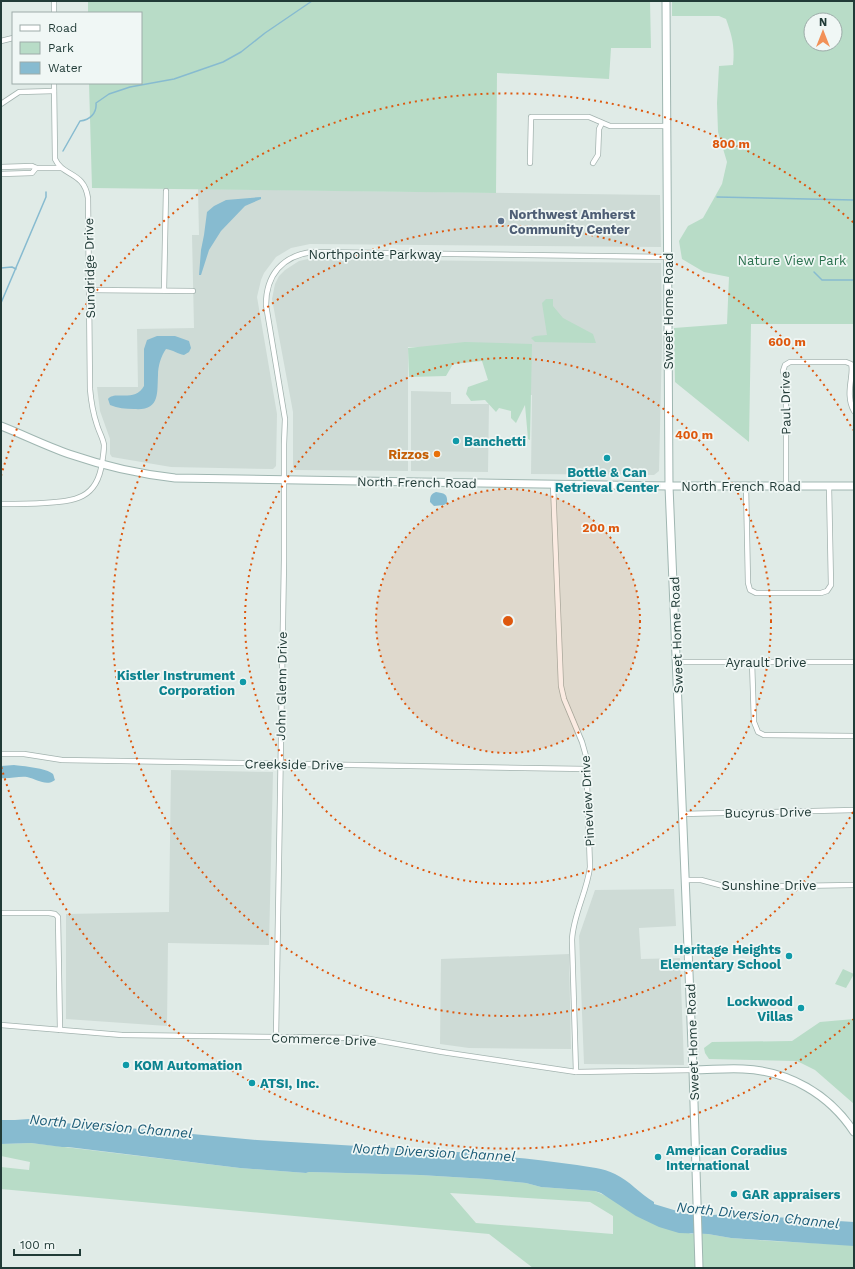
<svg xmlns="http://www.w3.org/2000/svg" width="855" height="1269" viewBox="0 0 855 1269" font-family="'Work Sans',sans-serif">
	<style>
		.built { fill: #cedbd6 }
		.green { fill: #b8dcc7; fill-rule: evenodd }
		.water { fill: #87bbd0 }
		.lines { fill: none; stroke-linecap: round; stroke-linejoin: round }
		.stream { stroke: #87bbd0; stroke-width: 1.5 }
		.street-casing { stroke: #a3b3af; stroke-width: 6 }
		.secondary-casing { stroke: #9fb6b1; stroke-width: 9 }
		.street { stroke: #fff; stroke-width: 4.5 }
		.secondary { stroke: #fff; stroke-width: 7 }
		.ring { fill: none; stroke: #de580e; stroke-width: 2; stroke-dasharray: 2 4 }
		.service-dot { fill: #5c6f8a; stroke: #f0f7f5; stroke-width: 1.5 }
		.culture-dot { fill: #0f9aa8; stroke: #f0f7f5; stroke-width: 1.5 }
		.food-dot { fill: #e8710a; stroke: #f0f7f5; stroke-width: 1.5 }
		.labels { text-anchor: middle; stroke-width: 3.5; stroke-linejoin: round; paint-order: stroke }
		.service-label { font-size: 13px; font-weight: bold; fill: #4e5e75; stroke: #f0f7f5; text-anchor: start }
		.street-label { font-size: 13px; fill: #213b37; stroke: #f0f7f5 }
		.park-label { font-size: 13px; fill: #2b724f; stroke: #f0f7f5 }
		.culture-label { font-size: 13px; font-weight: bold; fill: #0d838f; stroke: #f0f7f5; text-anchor: start }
		.food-label { font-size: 13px; font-weight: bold; fill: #c56008; stroke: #f0f7f5; text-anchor: end }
		.water-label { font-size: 14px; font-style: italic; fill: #1b5b76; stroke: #f0f7f5 }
		.centre { fill: #de580e; stroke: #f0f7f5; stroke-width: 2 }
		.ring-label { font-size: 12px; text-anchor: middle; font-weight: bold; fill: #de580e; stroke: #f0f7f5; stroke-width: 3.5; stroke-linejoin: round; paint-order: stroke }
	</style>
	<rect width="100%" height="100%" fill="#e0ebe7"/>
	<g class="built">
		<polygon points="198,189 660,195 661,247 310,244 291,248 276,257 264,273 261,280 257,297 277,414 276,466 273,469 171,467 112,457 110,454 110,439 100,411 97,387 138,387 137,329 194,328 192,235 199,235"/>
		<polygon points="308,259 661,263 662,342 659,471 654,475 531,474 532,395 492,394 492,347 408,347 408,471 295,470 293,468 293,412 272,299 275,284 279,276 285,270 299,261"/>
		<polygon points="411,391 451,392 451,404 489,404 488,472 411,471"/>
		<polygon points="171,770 273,772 269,945 168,943 167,1026 66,1019 66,914 169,912"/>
		<polygon points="674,889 676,926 639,928 641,959 680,958 684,1065 584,1064 579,936 595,890"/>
		<polygon points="569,954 571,1049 469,1048 440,1044 441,959"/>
	</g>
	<g class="green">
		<polygon points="88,1 650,1 651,48 611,48 609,79 497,73 496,193 92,188 89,83 141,83 141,13 88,13"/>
		<path d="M672,1H854V324H751L749,442L675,382L674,328L727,324L729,277L704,272L682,259L679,241L688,226L703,218L722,184L727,162L718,132L717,103L719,66L733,65C735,46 732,36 726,19L719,16H672ZM811,20H835V44H811Z"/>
		<polygon points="546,299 553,299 553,306 563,318 593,334 596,343 535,342 531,338 535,336 547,335 542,303"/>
		<polygon points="465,342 532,344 530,440 528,439 525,405 516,423 511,418 511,411 499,408 496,412 485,400 471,401 466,394 468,387 488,380 482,361 453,364 446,376 409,377 408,348"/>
		<polygon points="843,969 854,974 846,988 835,984"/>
		<polygon points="854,1019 854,1104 815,1070 797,1061 709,1059 705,1053 704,1048 712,1042 792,1041 820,1022"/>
		<path d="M31,1143L240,1168L306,1173L309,1172L420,1175L486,1179L526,1183L541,1187L595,1191L691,1234H708L731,1238L771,1241L853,1245L854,1246V1268H533L489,1234L1,1189V1167L29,1170L30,1162L1,1156V1144ZM450,1193L590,1202L613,1216V1234L476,1223Z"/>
	</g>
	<g class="water">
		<polygon points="261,197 261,199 245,206 221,231 209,250 201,275 199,275 201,250 204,235 207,212 214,206 226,200"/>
		<path d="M157,336H175L189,341L191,348L189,352L184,355C178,354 173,350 166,349C161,356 158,366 158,375C157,394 160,411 134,409C125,409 118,408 110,405L108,399C114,390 135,403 144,386V349L147,340Z"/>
		<path d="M436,492C444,493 448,494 447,503L444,505L434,506L430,502C430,496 431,494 436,492Z"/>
		<path d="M14,765C22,766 47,768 53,774C54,776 54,778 55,780C46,787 37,779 27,777C19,776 9,779 1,778V766Z"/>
		<path d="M29,1119L74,1124L97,1125L257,1140L358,1146L366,1148L380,1147L473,1153V1155C508,1156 542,1160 577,1165C589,1167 603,1168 615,1174C630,1181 640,1194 654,1202V1204L687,1214L713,1215L726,1214L854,1222V1246L731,1238L708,1234L679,1233L659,1227L636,1216L601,1193L595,1191L541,1187L526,1183L486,1179L420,1175L309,1172L306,1173L240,1168L68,1147H62L31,1143L1,1144V1120H15Z"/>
	</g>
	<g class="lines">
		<g class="stream">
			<path d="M63,151L80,121C90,120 97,113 96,103L109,94L130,87L174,79L223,62L241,52L265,33L312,1"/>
			<polyline points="717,197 854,200"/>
			<polyline points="1,268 12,267 16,269"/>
			<polyline points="814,272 822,280 854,280"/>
			<polyline points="1,303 46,197 46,192"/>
		</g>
		<defs>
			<g id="street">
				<polyline points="54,1 54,13"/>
				<polyline points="1,41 13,38"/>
				<polyline points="1,104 19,92 54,91"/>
				<polyline points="530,163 531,117 589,117 610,126 667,126"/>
				<polyline points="593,163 598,155 599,129 602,123"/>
				<polyline points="1,167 32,166 36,168 61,168"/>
				<polyline points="1,174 32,173 36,168"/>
				<polyline points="89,290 193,291"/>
				<polyline points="164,290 166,191"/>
				<path d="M553,484L561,686L564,699L582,742L586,756L590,867C587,892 573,915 572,940L576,1072"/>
				<polyline points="746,486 748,583 750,590 756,593 821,593 827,591 831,585 829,486"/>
				<path d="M786,486V381L783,371L785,365L790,362H846L851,364C855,373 844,394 854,411"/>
				<path d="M1,504C15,504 30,504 44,503C75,501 97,499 102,463C103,457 104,451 104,445C103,438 99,432 97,425C93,413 91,401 90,389L88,198C84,171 63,177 55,159L54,83"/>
				<polyline points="677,662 854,662"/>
				<polyline points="752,662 754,722 758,732 764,735 854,736"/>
				<polyline points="1,754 24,754 62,760 587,769"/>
				<polyline points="682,814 854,810"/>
				<polyline points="685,880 701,880 727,887 854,885"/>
				<polyline points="1,913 49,913 55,914 58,917 60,1030"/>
				<polyline points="1,1025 122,1035 364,1038 442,1052 576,1072 693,1070"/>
				<path d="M276,1037L284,560V444L285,419L266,305C266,275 282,256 312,252L668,257"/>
			</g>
			<g id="secondary">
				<polyline points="666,1 669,486 693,1070 699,1268"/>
				<path d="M1,426C24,435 46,446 69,454C104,466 139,474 175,478L669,486H854"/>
				<path d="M693,1070C710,1070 726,1068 743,1069C789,1071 829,1094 854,1132"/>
			</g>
		</defs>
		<use href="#street" class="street-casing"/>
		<use href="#secondary" class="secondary-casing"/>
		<use href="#street" class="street"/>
		<use href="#secondary" class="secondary"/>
	</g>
	<circle cx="508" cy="621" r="132" fill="#de580e" fill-opacity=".12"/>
	<g class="ring">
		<circle cx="508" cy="621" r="132"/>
		<circle cx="508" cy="621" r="263"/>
		<path d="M853 812A395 395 0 1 1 853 430"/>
		<path d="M854 1019A527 527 0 0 1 1 766M1 476A527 527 0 0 1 854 223"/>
	</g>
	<circle class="service-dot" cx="501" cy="221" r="4"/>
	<g class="culture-dot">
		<circle cx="456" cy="441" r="4"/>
		<circle cx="607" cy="458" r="4"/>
		<circle cx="243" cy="682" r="4"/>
		<circle cx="789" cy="956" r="4"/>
		<circle cx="801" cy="1008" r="4"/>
		<circle cx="126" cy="1065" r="4"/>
		<circle cx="252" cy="1083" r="4"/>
		<circle cx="658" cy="1157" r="4"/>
		<circle cx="734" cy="1194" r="4"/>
	</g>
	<circle class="food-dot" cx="437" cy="454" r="4"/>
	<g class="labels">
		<g class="service-label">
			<text x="509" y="219">Northwest Amherst<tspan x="509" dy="15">Community Center</tspan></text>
		</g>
		<g class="street-label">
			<text x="375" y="259">Northpointe Parkway</text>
			<text transform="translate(89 268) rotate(-91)" y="5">Sundridge Drive</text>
			<text transform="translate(668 311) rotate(-90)" y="5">Sweet Home Road</text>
			<text transform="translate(785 403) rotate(-91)" y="5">Paul Drive</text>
			<text transform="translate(417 482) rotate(1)" y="5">North French Road</text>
			<text x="741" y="491">North French Road</text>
			<text transform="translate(676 635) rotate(-92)" y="5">Sweet Home Road</text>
			<text x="766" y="667">Ayrault Drive</text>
			<text transform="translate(281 686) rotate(-89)" y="5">John Glenn Drive</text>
			<text transform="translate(294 764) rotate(1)" y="5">Creekside Drive</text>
			<text transform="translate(587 801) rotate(-93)" y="5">Pineview Drive</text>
			<text transform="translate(768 812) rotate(-1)" y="5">Bucyrus Drive</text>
			<text x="769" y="890">Sunshine Drive</text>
			<text transform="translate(324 1039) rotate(2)" y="5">Commerce Drive</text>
			<text transform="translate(692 1042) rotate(-92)" y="5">Sweet Home Road</text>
		</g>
		<g class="park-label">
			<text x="792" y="265">Nature View Park</text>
		</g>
		<g class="culture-label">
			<text x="464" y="446">Banchetti</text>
			<text x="607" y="477" text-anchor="middle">Bottle &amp; Can<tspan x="607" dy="15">Retrieval Center</tspan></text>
			<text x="235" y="680" text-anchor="end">Kistler Instrument<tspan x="235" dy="15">Corporation</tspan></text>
			<text x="781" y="954" text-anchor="end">Heritage Heights<tspan x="781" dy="15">Elementary School</tspan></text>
			<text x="793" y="1006" text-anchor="end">Lockwood<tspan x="793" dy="15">Villas</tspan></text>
			<text x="134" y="1070">KOM Automation</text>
			<text x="260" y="1088">ATSI, Inc.</text>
			<text x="666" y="1155">American Coradius<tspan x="666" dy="15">International</tspan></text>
			<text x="742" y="1199">GAR appraisers</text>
		</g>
		<g class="food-label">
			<text x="429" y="459">Rizzos</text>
		</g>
		<g class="water-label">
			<text transform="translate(111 1126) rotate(5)" y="5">North Diversion Channel</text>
			<text transform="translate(434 1152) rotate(3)" y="5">North Diversion Channel</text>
			<text transform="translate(758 1215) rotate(6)" y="5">North Diversion Channel</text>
		</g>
	</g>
	<circle cx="508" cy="621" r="6" class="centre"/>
	<g class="ring-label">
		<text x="731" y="148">800 m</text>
		<text x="787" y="346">600 m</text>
		<text x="694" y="439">400 m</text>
		<text x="601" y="532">200 m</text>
	</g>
	<rect width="855" height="1269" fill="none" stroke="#213b37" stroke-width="4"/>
	<rect x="12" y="12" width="130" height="72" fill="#f0f7f5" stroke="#9daca9"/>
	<rect x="20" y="25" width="20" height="6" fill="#ffffff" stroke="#9daca9"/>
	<text x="48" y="32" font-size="12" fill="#213b37">Road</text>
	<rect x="20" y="42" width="20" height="12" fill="#b8dcc7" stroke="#9daca9"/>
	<text x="48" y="52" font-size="12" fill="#213b37">Park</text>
	<rect x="20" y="62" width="20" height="12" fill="#87bbd0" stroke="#9daca9"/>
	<text x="48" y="72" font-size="12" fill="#213b37">Water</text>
	<g transform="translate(823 32)"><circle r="19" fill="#f0f7f5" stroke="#9daca9"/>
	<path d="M0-3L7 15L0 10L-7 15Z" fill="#f29157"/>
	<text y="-6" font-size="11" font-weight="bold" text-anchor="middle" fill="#213b37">N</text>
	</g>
	<path d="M14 1249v6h66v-6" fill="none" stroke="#213b37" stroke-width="2"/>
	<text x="20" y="1249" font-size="12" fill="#213b37" stroke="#f0f7f5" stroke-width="3" paint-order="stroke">100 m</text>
</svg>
